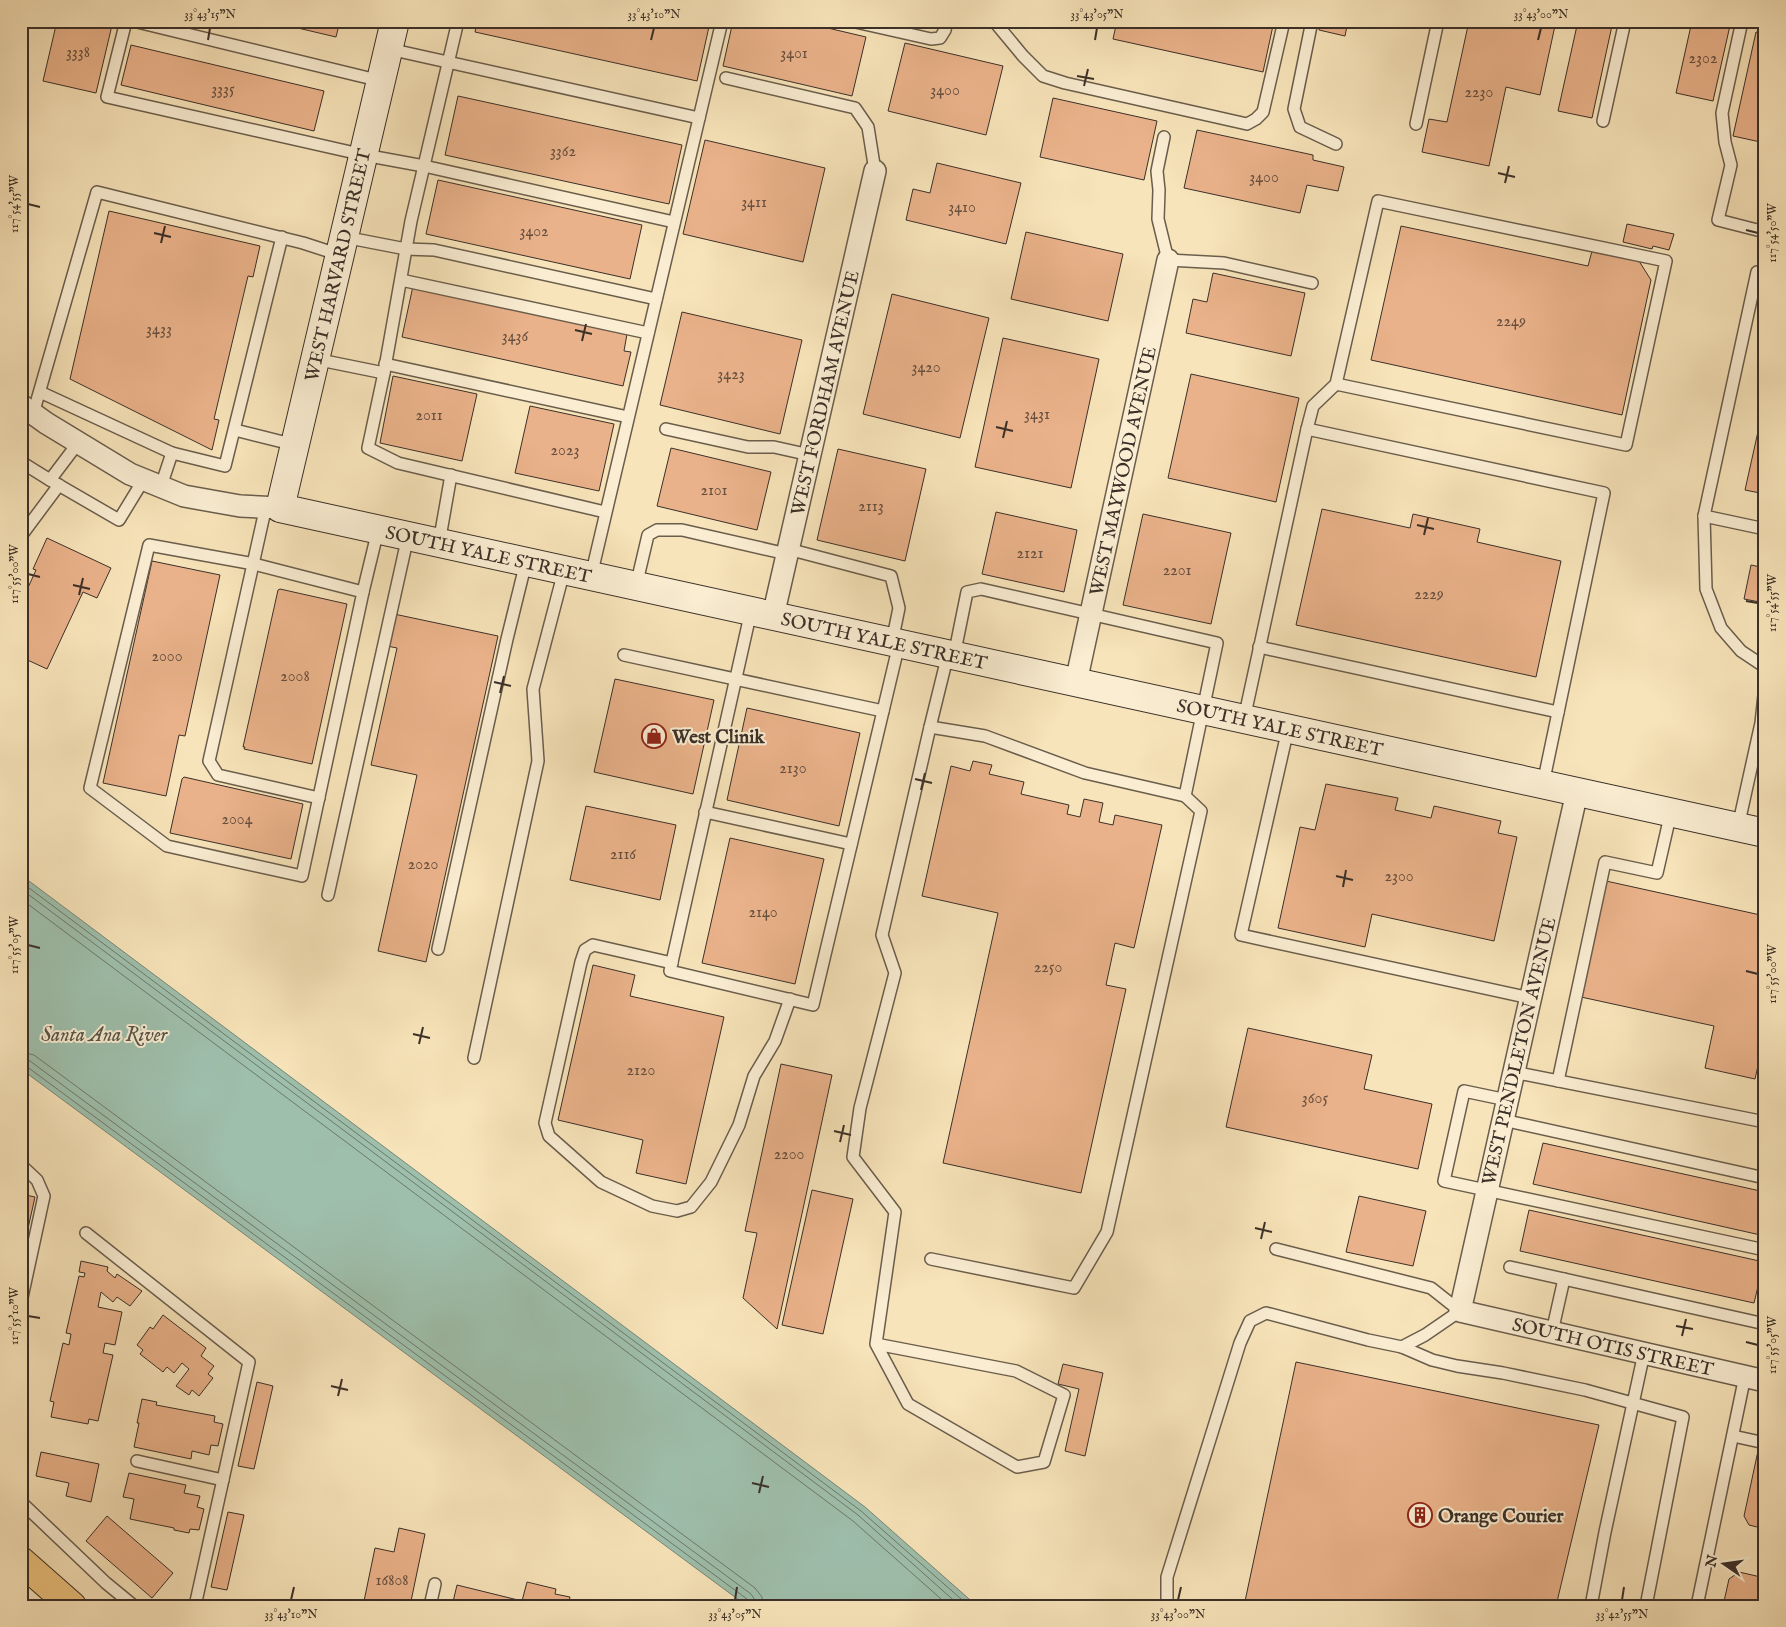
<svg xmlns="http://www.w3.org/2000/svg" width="1786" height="1627" viewBox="0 0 1786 1627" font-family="'IM FELL English',serif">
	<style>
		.water { fill: #9ebfac; stroke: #768677 }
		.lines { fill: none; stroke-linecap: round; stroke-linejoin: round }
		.shore { stroke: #6c786a; stroke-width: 1 }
		.building { fill: #eab28a; stroke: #3b3028 }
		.lane-casing { stroke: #6a5d4c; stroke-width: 14 }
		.street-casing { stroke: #6a5d4c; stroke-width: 24 }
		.secondary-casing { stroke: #3b3028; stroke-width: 30 }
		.primary-casing { stroke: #3b3028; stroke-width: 30 }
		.lane { stroke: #faedd2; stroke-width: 11 }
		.street { stroke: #faedd2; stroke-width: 21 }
		.secondary { stroke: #faedd2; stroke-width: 28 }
		.primary { stroke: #ecc27d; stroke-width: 28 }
		.ticks { fill: none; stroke: #3b3028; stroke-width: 2 }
		.labels { text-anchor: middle; stroke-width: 4; stroke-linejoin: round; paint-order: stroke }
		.number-label { font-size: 16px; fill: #675040 }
		.street-label { font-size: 19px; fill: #3b3028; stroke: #faedd2 }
		.poi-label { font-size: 19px; font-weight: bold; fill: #3b3028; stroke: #faedd2; text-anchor: start }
		.water-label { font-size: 20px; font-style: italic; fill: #545449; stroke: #faedd2 }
		.neatline { fill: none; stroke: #3b3028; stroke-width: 2 }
		.ticks-label { font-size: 12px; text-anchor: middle; fill: #3b3028 }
	</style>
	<rect width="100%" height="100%" fill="#f8e4ba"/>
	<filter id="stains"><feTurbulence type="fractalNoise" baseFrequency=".004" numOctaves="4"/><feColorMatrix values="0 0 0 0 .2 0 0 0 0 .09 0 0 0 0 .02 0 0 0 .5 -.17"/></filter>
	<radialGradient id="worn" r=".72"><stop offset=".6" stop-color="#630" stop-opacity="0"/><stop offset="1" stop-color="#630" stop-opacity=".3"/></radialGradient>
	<polygon class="water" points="21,875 865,1507 977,1606 747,1606 21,1069"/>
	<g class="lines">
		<g class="shore">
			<polyline points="21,882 861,1511 969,1606"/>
			<polyline points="21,889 858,1515 960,1606"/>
			<polyline points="21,899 853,1521 949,1606"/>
			<polyline points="21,1052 34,1055 755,1588 762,1597 763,1606"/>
			<polyline points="21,1059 30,1061 751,1594 755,1600 756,1606"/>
			<polyline points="21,1065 26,1066 747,1599 749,1606"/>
		</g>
	</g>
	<g class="building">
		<polygon points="57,21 113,21 96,93 43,81"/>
		<polygon points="268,21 340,21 336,37"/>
		<polygon points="477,21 708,21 710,22 697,81 475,32"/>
		<polygon points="733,21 798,21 866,37 852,96 723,66"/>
		<polygon points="900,21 930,21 929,28"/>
		<polygon points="1117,21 1274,21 1263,72 1113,39"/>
		<polygon points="1321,21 1348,21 1345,36 1319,30"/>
		<polygon points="1469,21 1556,21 1540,95 1506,87 1489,166 1422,152 1429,119 1447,122"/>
		<polygon points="1578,21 1613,21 1592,118 1558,111"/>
		<polygon points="1692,21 1731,21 1713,101 1676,93"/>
		<polygon points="1756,32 1765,34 1765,143 1733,136"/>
		<polygon points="905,43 1003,66 986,135 888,111"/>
		<polygon points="131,45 324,91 314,131 121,85"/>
		<polygon points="458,96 682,145 669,204 445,155"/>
		<polygon points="1053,98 1157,121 1144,180 1040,157"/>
		<polygon points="1197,130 1313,155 1313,160 1344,167 1338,191 1307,185 1300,213 1184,188"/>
		<polygon points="705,140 825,168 803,262 683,234"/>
		<polygon points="937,163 1021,183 1006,244 906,220 913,189 930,193"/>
		<polygon points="438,180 642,225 630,279 426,234"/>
		<polygon points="109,211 260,246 253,277 248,276 214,419 219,420 212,450 70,379"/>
		<polygon points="1627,224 1674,234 1669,250 1653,246 1652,249 1623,242"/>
		<polygon points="1401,226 1588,266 1592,251 1639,261 1651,280 1622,415 1371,360"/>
		<polygon points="1026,232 1123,254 1108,321 1011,299"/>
		<polygon points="1213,273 1305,293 1291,356 1186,333 1193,299 1207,302"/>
		<polygon points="413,286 627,334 624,351 631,352 623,386 402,337"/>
		<polygon points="892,294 989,318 960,438 863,414"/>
		<polygon points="682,312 802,340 780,434 660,405"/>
		<polygon points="1003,338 1099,359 1071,488 975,467"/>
		<polygon points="1191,374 1299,398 1276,502 1168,478"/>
		<polygon points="393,376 477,394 462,461 380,443"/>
		<polygon points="1765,400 1765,494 1745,490"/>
		<polygon points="530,406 614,424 599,491 515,473"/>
		<polygon points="671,448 771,472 757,530 657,506"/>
		<polygon points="838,449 926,469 905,561 817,540"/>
		<polygon points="1322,509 1410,528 1413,514 1480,529 1477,542 1561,561 1536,677 1296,625"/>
		<polygon points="996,512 1077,530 1064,592 982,574"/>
		<polygon points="1143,514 1231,533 1211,624 1123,605"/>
		<polygon points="47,538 111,568 97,598 83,592 47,669 21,657 21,603 36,570 33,569"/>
		<polygon points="152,561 220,575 185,736 179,735 166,796 103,783"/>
		<polygon points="1751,565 1765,568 1765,603 1744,599"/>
		<polygon points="280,589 347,604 312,764 244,749 245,747 243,747 278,590"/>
		<polygon points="394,614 498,636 426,962 378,951 417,775 371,765 397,648 387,646"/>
		<polygon points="615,679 714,700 693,794 594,772"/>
		<polygon points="747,708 860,733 839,826 727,800"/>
		<polygon points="973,761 992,765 989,774 1024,782 1021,794 1069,805 1067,814 1080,817 1084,799 1103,803 1099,822 1113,825 1115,815 1162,825 1134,948 1115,943 1106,985 1126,989 1081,1193 943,1163 998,913 922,896 951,766 970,771"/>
		<polygon points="184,777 303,804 291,859 170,833 182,779"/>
		<polygon points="1326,784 1398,798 1395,810 1431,818 1434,806 1501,821 1498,833 1517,837 1494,941 1372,914 1365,947 1278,928 1300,827 1315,830"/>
		<polygon points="586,806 676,825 660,900 570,880"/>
		<polygon points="730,838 824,859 795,984 702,963"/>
		<polygon points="1606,881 1765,916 1765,1035 1755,1079 1705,1068 1714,1026 1581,997"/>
		<polygon points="593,965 635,975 630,996 724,1017 686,1184 636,1173 643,1140 558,1120"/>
		<polygon points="1248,1028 1372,1055 1364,1089 1432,1104 1418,1169 1226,1127"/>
		<polygon points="781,1064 832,1075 777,1329 743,1298 757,1233 745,1231"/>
		<polygon points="1543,1143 1765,1192 1765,1236 1533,1184"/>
		<polygon points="812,1190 853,1199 823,1334 782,1325"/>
		<polygon points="21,1194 35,1197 21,1260"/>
		<polygon points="1359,1196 1426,1211 1413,1266 1346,1252"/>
		<polygon points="1529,1210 1764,1262 1754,1303 1520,1251"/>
		<polygon points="81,1261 108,1267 107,1271 115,1278 117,1274 142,1291 130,1306 117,1297 113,1302 101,1292 98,1307 122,1312 115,1345 105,1343 103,1353 113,1355 98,1421 89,1419 88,1424 51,1417 54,1402 50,1401 63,1343 69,1345 71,1334 66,1333 79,1276 84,1277 85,1273 79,1272"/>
		<polygon points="163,1315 206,1348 201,1356 214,1366 208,1374 213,1378 199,1396 192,1390 189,1395 176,1386 189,1369 182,1363 174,1373 167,1367 163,1372 140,1354 143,1350 137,1345 150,1327 153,1329"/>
		<polygon points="1296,1362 1599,1425 1556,1606 1244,1606"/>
		<polygon points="1063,1364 1103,1373 1085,1456 1065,1451 1079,1389 1058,1384"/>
		<polygon points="257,1382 273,1386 254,1469 238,1466"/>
		<polygon points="142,1399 157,1402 156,1405 215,1416 214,1422 223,1424 218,1446 211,1445 209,1455 192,1451 191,1459 134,1447 139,1423 137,1423"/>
		<polygon points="1758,1451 1765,1453 1765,1529 1749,1525 1744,1516"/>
		<polygon points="41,1452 99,1464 91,1502 66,1496 69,1483 36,1476"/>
		<polygon points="129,1473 186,1485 184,1493 200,1496 197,1507 204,1509 199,1530 190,1529 189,1533 174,1530 174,1528 130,1519 134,1499 123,1497"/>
		<polygon points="228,1512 244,1515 227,1590 211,1587"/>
		<polygon points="107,1516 173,1573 152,1598 86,1541"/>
		<polygon points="399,1528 425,1534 410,1606 363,1606 375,1548 394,1552"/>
		<polygon points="1739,1572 1765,1578 1765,1606 1723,1606 1729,1579"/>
		<polygon points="527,1582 556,1589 555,1594 570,1597 568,1606 452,1606 457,1585 522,1601"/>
	</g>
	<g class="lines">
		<defs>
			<g id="lane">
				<polyline points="126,21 107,97 364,155 424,166 674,222"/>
				<polyline points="133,21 381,81"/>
				<polyline points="851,21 931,39 940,38 945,30 947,21"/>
				<polyline points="994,21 1023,56 1043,76 1065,83 1247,124 1256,119 1263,112 1284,21"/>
				<polyline points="1312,21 1294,109 1300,127 1336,144"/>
				<polyline points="1742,21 1722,113 1725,142 1731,165 1718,220 1765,232"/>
				<polyline points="389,49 699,118"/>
				<polyline points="726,78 855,108 868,127 875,171"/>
				<polyline points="1603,121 1625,21"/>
				<polyline points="1416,124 1438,21"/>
				<polyline points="1164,137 1157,171 1159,190 1158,219 1168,260 1224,263 1312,283"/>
				<polyline points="344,237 406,249 434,250 656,299"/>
				<polyline points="1765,274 1757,272 1704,516 1765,529"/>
				<polyline points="401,280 648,333"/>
				<polyline points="315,359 384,373 411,221 458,21"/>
				<polyline points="385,364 628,417"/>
				<polyline points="384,373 368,448 398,463 605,512"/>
				<polyline points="40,392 172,453 161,486"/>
				<polyline points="33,414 97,192 303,243 340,255"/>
				<polyline points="666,429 748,447 774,447 810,455"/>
				<polyline points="1307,429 1313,406 1336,384 1378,201 1666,261 1626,445 1336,384"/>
				<polyline points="235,430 295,445"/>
				<polyline points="78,443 50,480 119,520 144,479"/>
				<polyline points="172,453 225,466 282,237"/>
				<polyline points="21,462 50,480"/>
				<polyline points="266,506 209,761 218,775 319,798"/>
				<polyline points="1704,516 1706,589 1721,628 1741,651 1765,667"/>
				<polyline points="21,536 59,485"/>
				<polyline points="439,543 451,475"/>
				<polygon points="149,545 254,564 363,592 302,876 167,846 90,788"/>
				<polyline points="788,549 891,576 899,608 892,642"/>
				<polyline points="591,576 722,21"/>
				<polyline points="636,586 648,535 657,530 682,530 787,554"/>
				<polyline points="363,592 378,530"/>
				<polyline points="751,611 670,971 813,1005 899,644"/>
				<polyline points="1259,647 1558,712"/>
				<polyline points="948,654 930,727 985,736 1085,773 1185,796 1217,643 981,589 967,592 954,656"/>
				<polyline points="624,655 883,711"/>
				<polyline points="1244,719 1307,429 1604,493 1543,784"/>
				<polyline points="1288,729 1241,935 1530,998"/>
				<polyline points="705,812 851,844"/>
				<polyline points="1738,827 1761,723 1765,686"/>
				<polyline points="328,895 408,536"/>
				<polyline points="438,949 507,639 526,562"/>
				<polyline points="672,963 593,945 585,950 581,962 545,1123 549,1136 601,1182 652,1206 677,1211 691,1207 711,1182 739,1125 754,1076 775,1041 790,999"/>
				<polyline points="474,1058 538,761 533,689 564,571"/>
				<polyline points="1513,1072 1765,1122"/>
				<polyline points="1558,1081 1605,862 1657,873 1671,812"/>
				<polyline points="1507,1100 1464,1091 1444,1181 1765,1250"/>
				<polyline points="1503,1120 1765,1178"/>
				<polyline points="21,1165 37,1180 44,1196 21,1302"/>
				<polyline points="86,1233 249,1362 195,1606"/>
				<polyline points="931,1259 1074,1288 1107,1232 1201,811 1185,796"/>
				<polyline points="1510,1267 1765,1324"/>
				<polyline points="1552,1332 1564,1279"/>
				<polyline points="876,1344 1016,1371 1064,1395 1044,1462 1017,1467 908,1404 876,1344 895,1212 853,1157 860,1108 895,973 882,935 930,727"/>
				<polyline points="1402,1347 1432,1360 1457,1366 1503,1373 1585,1390 1683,1417 1646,1606"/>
				<polyline points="1733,1436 1765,1443"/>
				<polyline points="137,1461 223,1480"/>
				<polyline points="21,1502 106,1583 134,1606"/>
				<polyline points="430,1606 435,1584"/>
				<polyline points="1167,1606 1167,1577 1240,1343 1250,1321 1266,1313 1368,1340 1402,1347 1425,1335 1460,1311 1431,1288 1276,1249"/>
				<polyline points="1591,1606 1605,1532 1644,1353"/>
				<polyline points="1697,1606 1745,1376"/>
			</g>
			<g id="street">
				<polyline points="21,405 46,423 130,474 184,496 240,506 280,508"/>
				<path id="s1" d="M773,616L875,171"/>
				<path id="s2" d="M1076,682L1168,260"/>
				<path id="s3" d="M1577,792L1460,1311L1765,1381"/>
			</g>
			<g id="secondary">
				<path id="s4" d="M395,21L280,508L1765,833"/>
			</g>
			<polyline id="primary" points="21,1561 72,1606"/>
		</defs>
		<use href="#lane" class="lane-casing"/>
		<use href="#street" class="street-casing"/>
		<use href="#secondary" class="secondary-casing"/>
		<use href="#primary" class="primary-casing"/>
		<use href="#lane" class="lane"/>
		<use href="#street" class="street"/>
		<use href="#secondary" class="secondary"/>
		<use href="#primary" class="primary"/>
	</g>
	<path class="ticks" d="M208,40L210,28M651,40L654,28M1095,40L1097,28M1538,40L1541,28M1077,76L1094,79M1084,86L1088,69M1498,173L1515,177M1505,183L1509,166M28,204L40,207M1746,230L1758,233M154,233L171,237M161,243L165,226M575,330L592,334M582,341L586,324M996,427L1013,431M1003,438L1007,421M1417,525L1434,529M1424,535L1428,518M28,574L40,577M73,585L90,589M79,595L83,578M1746,601L1758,603M494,682L511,686M500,693L504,676M915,779L932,783M921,790L925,773M1336,876L1353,880M1343,887L1346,870M28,945L40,948M1746,971L1758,974M413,1034L430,1038M419,1044L423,1027M834,1131L851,1135M840,1142L844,1125M1255,1228L1272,1232M1261,1239L1265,1222M28,1316L40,1318M1676,1326L1693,1329M1682,1336L1686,1319M1746,1342L1758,1345M331,1386L348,1390M338,1396L342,1379M752,1483L769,1487M759,1493L763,1476M291,1600L294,1587M735,1600L737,1587M1178,1600L1181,1587M1622,1600L1624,1587"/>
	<defs>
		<symbol id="shop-ring" viewBox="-11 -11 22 22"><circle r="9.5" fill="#faedd2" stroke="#8f2418" stroke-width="1.5"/><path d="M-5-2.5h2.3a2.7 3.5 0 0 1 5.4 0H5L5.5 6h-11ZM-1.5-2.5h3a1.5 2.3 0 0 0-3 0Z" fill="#8f2418"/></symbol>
		<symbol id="building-ring" viewBox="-11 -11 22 22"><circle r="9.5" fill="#faedd2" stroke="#8f2418" stroke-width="1.5"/><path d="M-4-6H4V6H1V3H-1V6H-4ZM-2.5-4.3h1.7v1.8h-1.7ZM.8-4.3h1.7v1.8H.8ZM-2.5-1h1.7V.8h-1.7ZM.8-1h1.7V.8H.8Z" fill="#8f2418"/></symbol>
	</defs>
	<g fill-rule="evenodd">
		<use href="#shop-ring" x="640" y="722" width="28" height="28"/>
		<use href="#building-ring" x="1406" y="1501" width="28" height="28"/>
	</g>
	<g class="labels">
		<g class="number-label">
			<text x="78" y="57">3338</text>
			<text x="794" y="58">3401</text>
			<text x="1703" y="63">2302</text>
			<text x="223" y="94">3335</text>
			<text x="945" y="95">3400</text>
			<text x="1479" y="97">2230</text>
			<text x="563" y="156">3362</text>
			<text x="1264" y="182">3400</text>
			<text x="754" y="207">3411</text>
			<text x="962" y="212">3410</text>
			<text x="534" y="236">3402</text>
			<text x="1511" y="326">2249</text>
			<text x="159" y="334">3433</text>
			<text x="515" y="341">3436</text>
			<text x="926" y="372">3420</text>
			<text x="731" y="379">3423</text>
			<text x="1037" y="419">3431</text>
			<text x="429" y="420">2011</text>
			<text x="565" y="455">2023</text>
			<text x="714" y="495">2101</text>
			<text x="871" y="511">2113</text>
			<text x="1030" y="558">2121</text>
			<text x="1177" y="575">2201</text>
			<text x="1429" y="599">2229</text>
			<text x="167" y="661">2000</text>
			<text x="295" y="681">2008</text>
			<text x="793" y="773">2130</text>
			<text x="237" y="824">2004</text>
			<text x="623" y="859">2116</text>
			<text x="423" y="869">2020</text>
			<text x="1399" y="881">2300</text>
			<text x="763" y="917">2140</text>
			<text x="1048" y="972">2250</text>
			<text x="641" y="1075">2120</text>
			<text x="1315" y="1103">3605</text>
			<text x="789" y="1159">2200</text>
			<text x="392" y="1585">16808</text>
		</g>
		<g class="street-label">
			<text transform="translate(337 265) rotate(-77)" y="7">WEST HARVARD STREET</text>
			<text dy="7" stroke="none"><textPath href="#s1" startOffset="229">WEST FORDHAM AVENUE</textPath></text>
			<text dy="7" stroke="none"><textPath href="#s2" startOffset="216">WEST MAYWOOD AVENUE</textPath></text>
			<text dy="7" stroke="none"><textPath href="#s4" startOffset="714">SOUTH YALE STREET</textPath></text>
			<text dy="7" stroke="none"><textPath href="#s4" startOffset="1119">SOUTH YALE STREET</textPath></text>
			<text dy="7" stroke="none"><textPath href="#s4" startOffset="1524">SOUTH YALE STREET</textPath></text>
			<text transform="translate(1518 1051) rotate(-77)" y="7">WEST PENDLETON AVENUE</text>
			<text dy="7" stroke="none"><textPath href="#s3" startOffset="689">SOUTH OTIS STREET</textPath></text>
		</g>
		<g class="poi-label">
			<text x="672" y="743">West Clinik</text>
			<text x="1438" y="1522">Orange Courier</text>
		</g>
		<g class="water-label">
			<text x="104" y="1041">Santa Ana River</text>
		</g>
	</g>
	<rect width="1786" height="1627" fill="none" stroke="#f8e4ba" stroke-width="55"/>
	<g transform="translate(1724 1564) rotate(283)" stroke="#faedd2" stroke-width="4" paint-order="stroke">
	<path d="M0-4L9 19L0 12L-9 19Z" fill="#3b3028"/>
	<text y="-8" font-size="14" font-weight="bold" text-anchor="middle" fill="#3b3028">N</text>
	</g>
	<rect x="28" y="28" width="1730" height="1572" class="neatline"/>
	<g class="ticks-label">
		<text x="210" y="18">33°43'15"N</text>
		<text x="654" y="18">33°43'10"N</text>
		<text x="1097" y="18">33°43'05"N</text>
		<text x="1541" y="18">33°43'00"N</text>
		<text transform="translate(14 204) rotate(-90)" y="4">117°54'55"W</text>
		<text transform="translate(1772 233) rotate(-90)" y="4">117°54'50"W</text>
		<text transform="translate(14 574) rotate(-90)" y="4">117°55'00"W</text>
		<text transform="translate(1772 603) rotate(-90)" y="4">117°54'55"W</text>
		<text transform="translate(14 945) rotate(-90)" y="4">117°55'05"W</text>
		<text transform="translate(1772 974) rotate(-90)" y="4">117°55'00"W</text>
		<text transform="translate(14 1316) rotate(-90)" y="4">117°55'10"W</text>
		<text transform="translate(1772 1345) rotate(-90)" y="4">117°55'05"W</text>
		<text x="291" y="1618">33°43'10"N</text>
		<text x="735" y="1618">33°43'05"N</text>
		<text x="1178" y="1618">33°43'00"N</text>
		<text x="1622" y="1618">33°42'55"N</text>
	</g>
	<rect width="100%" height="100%" filter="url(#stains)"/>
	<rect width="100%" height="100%" fill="url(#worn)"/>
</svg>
